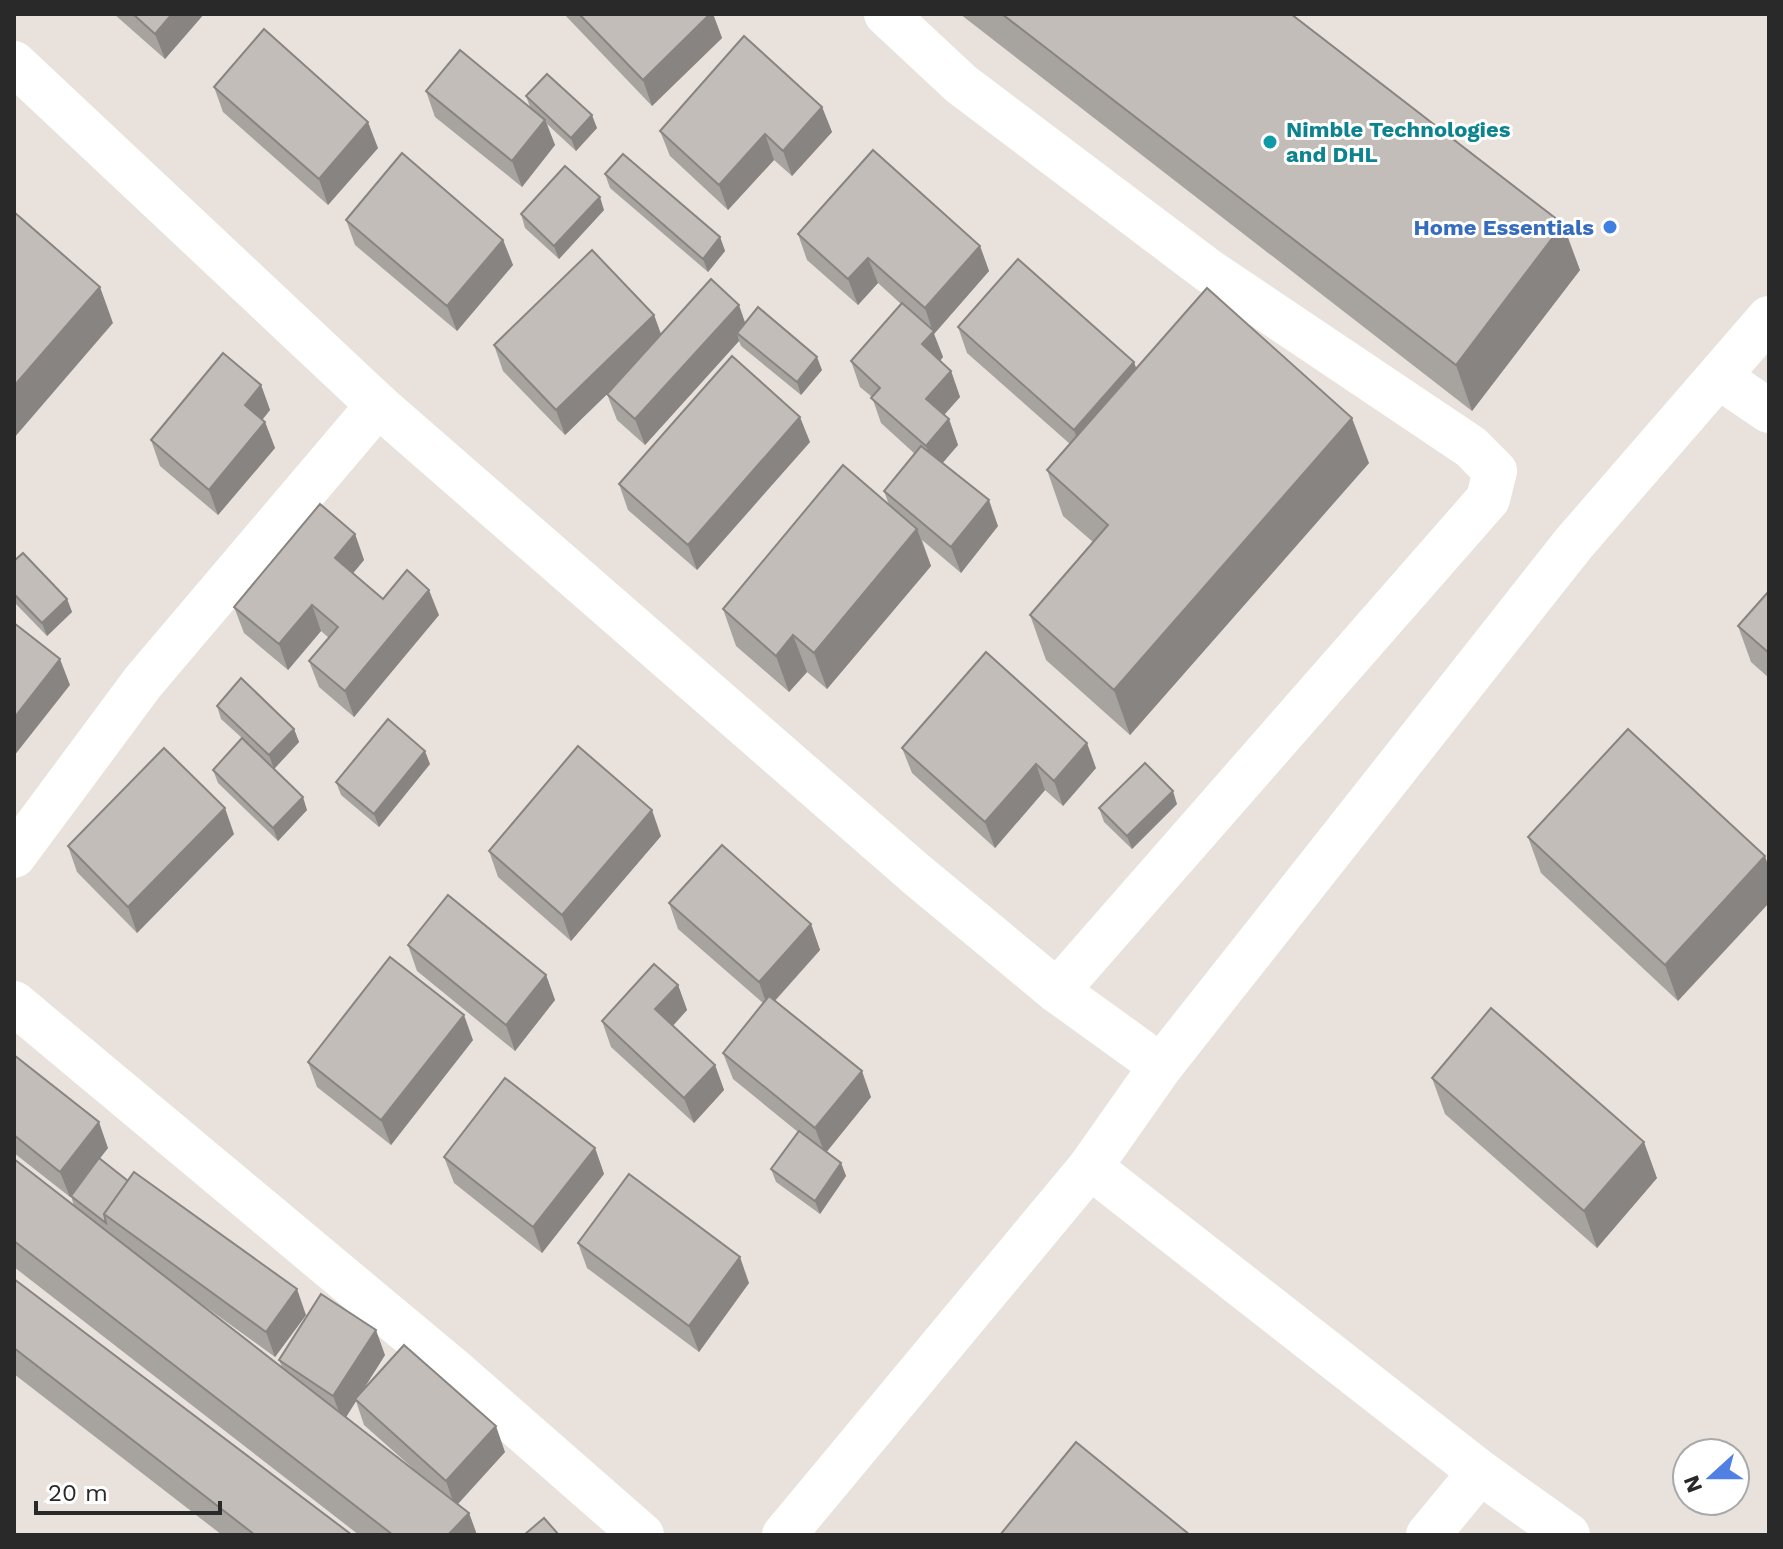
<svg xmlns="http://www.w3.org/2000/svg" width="1783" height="1549" viewBox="0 0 1783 1549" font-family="'Work Sans',sans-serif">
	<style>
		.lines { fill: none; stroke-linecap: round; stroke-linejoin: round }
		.minor { stroke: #fff; stroke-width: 44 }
		.wall { fill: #a7a39e; fill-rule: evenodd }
		.shaded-wall { fill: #888481 }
		.building { fill: #c2bdb8; stroke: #888481; stroke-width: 2 }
		.culture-dot { fill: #0f9aa8; stroke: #fff; stroke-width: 3 }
		.shop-dot { fill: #3f7fe0; stroke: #fff; stroke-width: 3 }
		.labels { text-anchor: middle; stroke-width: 6; stroke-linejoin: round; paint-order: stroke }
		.culture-label { font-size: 22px; font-weight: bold; fill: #0d838f; stroke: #fff; text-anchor: start }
		.shop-label { font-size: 22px; font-weight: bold; fill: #366cbe; stroke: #fff; text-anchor: end }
	</style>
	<rect width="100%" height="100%" fill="#e9e2dc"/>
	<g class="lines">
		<g class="minor">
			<polyline points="886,14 961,84 1209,271 1471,447 1495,471 1488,499 1057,991"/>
			<polyline points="14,63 378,405 916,874 1057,991 1161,1066"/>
			<polyline points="1719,377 1769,411"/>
			<polyline points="14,856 143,682 378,405"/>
			<polyline points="14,1003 457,1373 642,1535"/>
			<polyline points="1090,1167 1480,1472 1568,1535"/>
			<polyline points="784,1535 1090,1167 1161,1066 1574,543 1769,318"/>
			<polyline points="1428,1535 1480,1472"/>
		</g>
	</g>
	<g class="wall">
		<polygon points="114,14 204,14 165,59"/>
		<polygon points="564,14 713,14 722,38 652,106"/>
		<polygon points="960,14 1291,14 1580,270 1472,411"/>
		<polygon points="214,87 378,148 328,205 223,112"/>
		<polygon points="426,91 530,107 526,96 597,128 576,151 547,124 555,145 522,187 435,117"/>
		<polygon points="822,107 832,132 792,176 774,160 728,210 670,156 660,131"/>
		<polygon points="605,174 720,237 725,251 708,272 610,188"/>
		<polygon points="604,210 559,259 525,228 521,214"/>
		<polygon points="346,220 503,240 513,265 457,331 355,245"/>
		<polygon points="798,234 980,246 989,271 934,334 943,357 940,361 951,371 960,397 944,415 949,419 958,445 942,463 998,526 961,573 922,540 931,566 827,689 807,672 789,692 736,646 723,609 889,505 884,491 915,454 881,423 872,397 860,387 851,361 901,304 878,283 858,305 807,260"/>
		<polygon points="654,315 661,334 745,322 822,370 801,395 741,346 739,341 645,445 617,420 607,394 565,435 503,371 494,345"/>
		<polygon points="958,327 1136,368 1369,463 1130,735 1046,660 1030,615 1093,542 1063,516 1047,470 1070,444 967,353"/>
		<polygon points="261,385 270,410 262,420 265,422 275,448 218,515 160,466 151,440"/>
		<polygon points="810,442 697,570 628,510 619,484"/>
		<polygon points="355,534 364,560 353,573 383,599 439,615 354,717 319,687 309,661 329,638 321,631 288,670 244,633 234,607"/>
		<polygon points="14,561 67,599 72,612 47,636 14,602"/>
		<polygon points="1769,591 1769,678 1751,662 1738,626"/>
		<polygon points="217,706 294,729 299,742 274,769 307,810 278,841 218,783 213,770 242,738 221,719"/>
		<polygon points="1628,729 1678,1001 1541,873 1528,837"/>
		<polygon points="902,748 1096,768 1063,806 1045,790 995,848 912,773"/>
		<polygon points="430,764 379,827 341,795 336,782"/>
		<polygon points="1177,804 1132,849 1104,822 1099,808"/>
		<polygon points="234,834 137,933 77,872 68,846"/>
		<polygon points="661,836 571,941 498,877 489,851"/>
		<polygon points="669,903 811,924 820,950 775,1001 871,1097 826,1152 841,1163 846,1176 820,1214 776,1182 771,1169 798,1132 733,1079 723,1053 763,1003 678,929"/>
		<polygon points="408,945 546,975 555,1000 515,1051 417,971"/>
		<polygon points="678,985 687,1010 673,1026 715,1065 724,1090 694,1123 611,1047 602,1021"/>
		<polygon points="473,1040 391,1145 317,1087 308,1062"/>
		<path d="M14,1055L108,1148L99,1159L306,1315L275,1357L181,1289L282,1367L279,1360L385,1355L362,1391L505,1452L458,1504L469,1513L477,1535H359L14,1267V1159L74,1206L71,1196L70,1197L14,1153ZM356,1401L364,1425L417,1472L346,1417Z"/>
		<polygon points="1432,1078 1657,1178 1597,1248 1445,1114"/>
		<polygon points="595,1148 604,1174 542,1253 454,1183 444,1157"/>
		<polygon points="578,1243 749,1283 699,1352 587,1268"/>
		<polygon points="14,1279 352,1535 222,1535 14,1374"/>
	</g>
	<g class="shaded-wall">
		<polygon points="172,14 204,14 165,59 155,34"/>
		<polygon points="710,14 713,14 722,38 652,106 643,80"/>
		<polygon points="822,107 832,132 792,176 783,151"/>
		<polygon points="592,115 597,128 576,151 571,138"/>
		<polygon points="545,120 555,145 522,187 512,161"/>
		<polygon points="368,122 378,148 328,205 319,179"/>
		<polygon points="765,134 774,160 728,210 719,185"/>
		<polygon points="600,197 604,210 559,259 554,246"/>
		<polygon points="1563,224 1580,270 1472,411 1456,365"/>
		<polygon points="720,237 725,251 708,272 703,259"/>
		<polygon points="503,240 513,265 457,331 447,306"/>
		<polygon points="980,246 989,271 934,334 943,357 932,370 922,344 933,332 925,308"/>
		<polygon points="868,258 878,283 858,305 848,279"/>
		<polygon points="100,287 113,323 14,438 14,386"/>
		<polygon points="739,305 748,331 737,333 739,341 645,445 635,419"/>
		<polygon points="654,315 663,340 565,435 556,410"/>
		<polygon points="817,357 822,370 801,395 797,382"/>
		<polygon points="1134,362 1143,387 1083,456 1074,430"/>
		<polygon points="951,371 960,397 935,425 926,399"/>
		<polygon points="261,385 270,410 254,430 245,405"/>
		<polygon points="800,417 810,442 697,570 688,545"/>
		<polygon points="1352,418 1369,463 1130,735 1114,690"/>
		<polygon points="949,419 958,445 935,472 926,446"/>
		<polygon points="265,422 275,448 218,515 209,490"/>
		<polygon points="989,500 998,526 961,573 951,547"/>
		<polygon points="917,529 931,566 827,689 814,653"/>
		<polygon points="355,534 364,560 344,584 335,558"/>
		<polygon points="429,590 439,615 354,717 345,691"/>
		<polygon points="67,599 72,612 47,636 42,623"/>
		<polygon points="312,605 321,631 288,670 279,644"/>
		<polygon points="793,635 807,672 789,692 776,656"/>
		<polygon points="60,659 70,685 14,756 14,718"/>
		<polygon points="294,729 299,742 274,769 269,755"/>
		<polygon points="1087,743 1096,768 1063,806 1054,781"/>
		<polygon points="425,751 430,764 379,827 374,814"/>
		<polygon points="1036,764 1045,790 995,848 985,822"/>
		<polygon points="1173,791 1177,804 1132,849 1127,836"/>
		<polygon points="303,797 307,810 278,841 273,828"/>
		<polygon points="225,808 234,834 137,933 128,907"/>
		<polygon points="652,810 661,836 571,941 562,915"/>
		<polygon points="1765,856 1769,868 1769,903 1678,1001 1665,965"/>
		<polygon points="811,924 820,950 768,1008 759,982"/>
		<polygon points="546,975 555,1000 515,1051 506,1025"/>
		<polygon points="678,985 687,1010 664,1035 655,1009"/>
		<polygon points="464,1015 473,1040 391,1145 381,1120"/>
		<polygon points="715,1065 724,1090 694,1123 684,1098"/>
		<polygon points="862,1071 871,1097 825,1154 815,1128"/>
		<polygon points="99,1122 108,1148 70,1197 60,1172"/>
		<polygon points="1644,1142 1657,1178 1597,1248 1584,1211"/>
		<polygon points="595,1148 604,1174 542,1253 533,1227"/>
		<polygon points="841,1163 846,1176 820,1214 815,1201"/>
		<polygon points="740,1257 749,1283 699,1352 689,1326"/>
		<polygon points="297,1289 306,1315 275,1357 266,1332"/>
		<polygon points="376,1330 385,1355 343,1422 333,1396"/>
		<polygon points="496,1426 505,1452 455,1507 446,1481"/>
		<polygon points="469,1513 477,1535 448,1535"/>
	</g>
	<g class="building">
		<polygon points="133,14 172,14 155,34"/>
		<polygon points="579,14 710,14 643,80"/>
		<polygon points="1002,14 1291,14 1563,224 1456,365"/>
		<polygon points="264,29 368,122 319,179 214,87"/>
		<polygon points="744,36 822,107 783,151 765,134 719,185 660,131"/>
		<polygon points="460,50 545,120 512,161 426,91"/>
		<polygon points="547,74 592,115 571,138 526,96"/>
		<polygon points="873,150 980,246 925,308 868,258 848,279 798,234"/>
		<polygon points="402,153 503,240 447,306 346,220"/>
		<polygon points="623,154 720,237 703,259 605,174"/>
		<polygon points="565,166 600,197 554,246 521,214"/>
		<polygon points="14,212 100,287 14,386"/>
		<polygon points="592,250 654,315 556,410 494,345"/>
		<polygon points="1018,259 1134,362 1074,430 958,327"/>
		<polygon points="711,279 739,305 635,419 607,394"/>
		<polygon points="1207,288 1352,418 1114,690 1030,615 1108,525 1047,470"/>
		<polygon points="902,303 934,331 922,344 951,371 926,399 949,419 926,446 871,398 880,388 851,361"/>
		<polygon points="758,307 817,357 797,382 737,333"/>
		<polygon points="223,353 261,385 245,405 265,422 209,490 151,440"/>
		<polygon points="732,356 800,417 688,545 619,484"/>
		<polygon points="921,446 989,500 951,547 884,491"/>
		<polygon points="843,465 917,529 814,653 793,635 776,656 723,609"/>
		<polygon points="320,504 355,534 335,558 383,599 407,570 429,590 345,691 309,661 338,627 312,605 279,644 234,607"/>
		<polygon points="23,553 67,599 42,623 14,594 14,561"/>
		<polygon points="1769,591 1769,653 1738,626"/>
		<polygon points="14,623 60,659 14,718"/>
		<polygon points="986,652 1087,743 1054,781 1036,764 985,822 902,748"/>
		<polygon points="241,678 294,729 269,755 217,706"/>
		<polygon points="388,719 425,751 374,814 336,782"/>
		<polygon points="1628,729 1765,856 1665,965 1528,837"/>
		<polygon points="242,738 303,797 273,828 213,770"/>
		<polygon points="578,746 652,810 562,915 489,851"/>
		<polygon points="164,748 225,808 128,907 68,846"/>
		<polygon points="1145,763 1173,791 1127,836 1099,808"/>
		<polygon points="722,845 811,924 759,982 669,903"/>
		<polygon points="448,895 546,975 506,1025 408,945"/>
		<polygon points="390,957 464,1015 381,1120 308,1062"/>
		<polygon points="654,964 678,985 655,1009 715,1065 684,1098 602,1021"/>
		<polygon points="769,996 862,1071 815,1128 723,1053"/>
		<polygon points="1491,1008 1644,1142 1584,1211 1432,1078"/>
		<polygon points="14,1055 99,1122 60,1172 14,1135"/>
		<polygon points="505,1078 595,1148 533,1227 444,1157"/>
		<polygon points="799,1131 841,1163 815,1201 771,1169"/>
		<polygon points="99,1158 128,1181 104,1214 106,1223 71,1196"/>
		<polygon points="14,1159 469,1513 448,1535 393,1535 14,1241"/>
		<polygon points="134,1172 297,1289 266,1332 104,1214"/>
		<polygon points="629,1174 740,1257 689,1326 578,1243"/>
		<polygon points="14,1279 352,1535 255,1535 14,1348"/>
		<polygon points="321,1294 376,1330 333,1396 279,1360"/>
		<polygon points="404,1345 496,1426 446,1481 355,1399"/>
		<polygon points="1076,1442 1190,1535 1000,1535"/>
		<polygon points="544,1518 559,1535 524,1535"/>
	</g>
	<circle class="culture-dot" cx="1270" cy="142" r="8"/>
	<circle class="shop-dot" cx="1610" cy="227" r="8"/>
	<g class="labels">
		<g class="culture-label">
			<text x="1286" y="137">Nimble Technologies<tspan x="1286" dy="25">and DHL</tspan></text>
		</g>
		<g class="shop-label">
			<text x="1594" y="235">Home Essentials</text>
		</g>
	</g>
	<rect width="1783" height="1549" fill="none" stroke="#292929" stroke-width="32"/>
	<g transform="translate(1711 1477) rotate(249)"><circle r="38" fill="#ffffff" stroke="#a9a9a9" stroke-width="2"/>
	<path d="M0-6L14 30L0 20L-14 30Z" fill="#5080e3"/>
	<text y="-12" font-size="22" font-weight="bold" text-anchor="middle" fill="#292929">N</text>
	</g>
	<path d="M36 1501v12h184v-12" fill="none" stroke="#292929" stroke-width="4"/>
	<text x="48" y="1501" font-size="24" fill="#292929" stroke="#ffffff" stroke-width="6" paint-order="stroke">20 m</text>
</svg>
